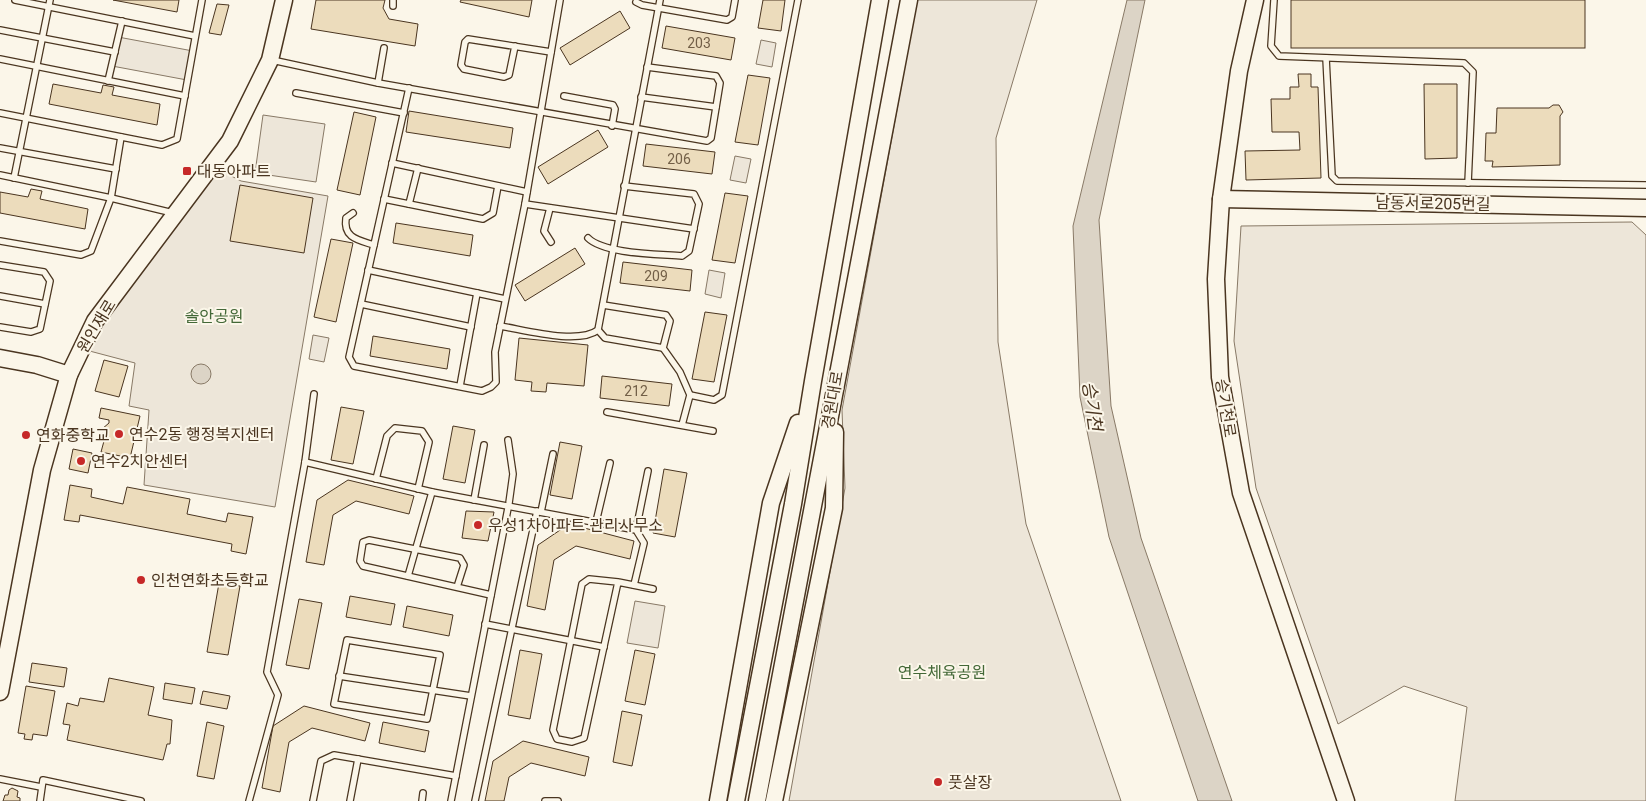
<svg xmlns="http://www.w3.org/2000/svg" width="1646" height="801" viewBox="0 0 1646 801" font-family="Roboto,'Noto Sans KR',sans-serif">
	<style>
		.green { fill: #ede6d9; stroke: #887966 }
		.water { fill: #dcd4c6; stroke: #887966 }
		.building { fill: #ecdcbc; stroke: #4a3520 }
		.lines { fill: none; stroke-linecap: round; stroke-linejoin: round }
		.lane-casing { stroke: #4a3520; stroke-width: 8 }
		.secondary-casing { stroke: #4a3520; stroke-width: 19 }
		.lane { stroke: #fbf6e9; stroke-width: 5.5 }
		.secondary { stroke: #fbf6e9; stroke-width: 16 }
		.poi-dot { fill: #c62828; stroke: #fbf6e9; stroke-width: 2 }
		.labels { text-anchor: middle; stroke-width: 4; stroke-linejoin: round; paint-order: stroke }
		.number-label { font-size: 14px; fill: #725f47 }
		.poi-label { font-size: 16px; fill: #4a3520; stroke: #fbf6e9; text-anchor: start }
		.street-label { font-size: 16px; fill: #4a3520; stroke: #fbf6e9 }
		.park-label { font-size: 16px; fill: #436837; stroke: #fbf6e9 }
		.water-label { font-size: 18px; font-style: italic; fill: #4a3520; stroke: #fbf6e9 }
	</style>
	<rect width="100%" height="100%" fill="#fbf6e9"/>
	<g class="green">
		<polygon points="917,0 1037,0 996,138 998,342 1026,524 1121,801 789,801 845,488 842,410"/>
		<polygon points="118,37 193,51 187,80 112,66"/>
		<polygon points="761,40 776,43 772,67 756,64"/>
		<polygon points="263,115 325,124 316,182 255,173"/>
		<polygon points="735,156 751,159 746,183 730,180"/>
		<polygon points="212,166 241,181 328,196 275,507 144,485 149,410 129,406 135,363 82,349"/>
		<polygon points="1632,222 1646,235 1646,801 1455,801 1467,707 1404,686 1338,724 1256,488 1234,341 1241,226"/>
		<polygon points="709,270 725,273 721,298 705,294"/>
		<polygon points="313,335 329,338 324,362 309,359"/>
		<polygon points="635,601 665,606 658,648 627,643"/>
	</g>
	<g class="water">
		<polygon points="1127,0 1145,0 1099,220 1111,406 1141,538 1232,801 1198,801 1109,537 1080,397 1073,226"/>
		<circle cx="201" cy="374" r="10"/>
	</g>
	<g class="building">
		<polygon points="113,0 179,0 177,12"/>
		<polygon points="316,0 385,0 383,8 389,19 418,24 415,46 311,29"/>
		<polygon points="461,0 532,0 529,17 460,2"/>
		<polygon points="763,0 785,0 781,31 758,28"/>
		<rect x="1291" y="0" width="294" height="48"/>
		<polygon points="217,4 229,5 221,35 209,33"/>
		<polygon points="620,11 630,28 570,65 560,48"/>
		<polygon points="666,26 735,38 731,60 662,48"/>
		<polygon points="1298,74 1311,74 1311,87 1318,87 1321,178 1246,180 1245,151 1300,150 1299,132 1272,132 1271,99 1290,99 1290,87 1299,87"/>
		<polygon points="748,75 770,78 758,145 735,142"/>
		<polygon points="53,84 101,93 103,85 114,87 112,95 160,104 157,125 49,104"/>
		<polygon points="1424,84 1457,84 1457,158 1425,159"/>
		<polygon points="1553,105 1559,105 1563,112 1560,116 1560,165 1492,167 1493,161 1485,161 1486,133 1496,133 1497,108 1549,108"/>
		<polygon points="409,111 513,128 510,148 406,132"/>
		<polygon points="354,112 376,117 360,195 337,190"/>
		<polygon points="598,130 608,147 548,184 538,167"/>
		<polygon points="646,144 715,152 712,174 643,166"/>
		<polygon points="240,185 313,198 304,253 230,241"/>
		<polygon points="31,189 42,191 40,199 88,209 85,229 0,213 0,192 28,197"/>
		<polygon points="725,193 748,196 735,263 712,260"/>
		<polygon points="396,223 473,235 470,256 393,243"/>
		<polygon points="331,239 353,243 336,322 314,317"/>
		<polygon points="575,248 585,264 525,301 515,285"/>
		<polygon points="623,262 692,270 690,291 620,283"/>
		<polygon points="705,312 727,315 714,382 692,379"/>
		<polygon points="373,336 450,349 447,369 370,356"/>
		<polygon points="519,338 588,345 584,386 547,383 546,392 531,391 532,382 515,380"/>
		<polygon points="104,360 128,366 119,397 95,391"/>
		<polygon points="602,376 672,384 669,406 600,398"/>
		<polygon points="341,407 364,411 353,464 331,460"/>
		<polygon points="101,408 140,416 130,458 101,452 104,441 102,429 109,423 109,420 99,418"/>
		<polygon points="453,426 475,430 465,483 443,479"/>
		<polygon points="560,442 582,446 572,499 550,495"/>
		<polygon points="73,449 92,453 88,473 69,469"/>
		<polygon points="664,469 687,473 675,537 653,533"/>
		<polygon points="348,480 414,496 409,514 356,501 333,515 324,565 306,562 317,500"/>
		<polygon points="70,485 92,489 91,497 123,504 127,487 190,499 187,514 226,522 228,513 253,517 246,554 231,551 232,544 80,515 79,522 64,520"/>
		<polygon points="466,511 494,512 488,541 462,538"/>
		<polygon points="569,524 634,541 630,559 576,546 554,560 545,610 527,606 538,545"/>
		<polygon points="219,583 240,586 228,655 207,652"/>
		<polygon points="350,596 395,604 391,625 346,617"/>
		<polygon points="299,599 322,603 309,669 286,665"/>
		<polygon points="407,606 453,615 449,636 403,627"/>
		<polygon points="520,650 542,654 530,719 508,715"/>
		<polygon points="635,650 655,654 645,705 625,701"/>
		<polygon points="32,663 67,668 64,687 29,682"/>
		<polygon points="109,678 154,687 148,715 172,720 170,744 167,744 163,760 67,740 70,725 63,724 67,703 78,706 80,698 104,702"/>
		<polygon points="165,683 195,688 192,704 163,699"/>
		<polygon points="26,686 55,691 47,736 33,734 32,740 24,739 25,734 18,733"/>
		<polygon points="203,691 230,696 227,709 200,704"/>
		<polygon points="304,706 370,723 365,741 312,728 289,742 280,792 262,788 273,726"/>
		<polygon points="622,711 642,715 632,766 613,762"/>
		<polygon points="207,722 224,726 214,779 197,776"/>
		<polygon points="383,722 429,731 425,752 379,743"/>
		<polygon points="523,741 589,757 585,776 531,763 509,777 504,801 485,801 493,761"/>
		<polygon points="12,788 18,791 17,797 20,798 20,801 3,801 5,795 8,795 9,790"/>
	</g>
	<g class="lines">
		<defs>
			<g id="lane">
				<polyline points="15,0 195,36"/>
				<polyline points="1274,0 1271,46 1279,56 1464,63 1473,72 1468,183"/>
				<polyline points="636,2 642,5 727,20 732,17 735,0"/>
				<polyline points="393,6 393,0"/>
				<polyline points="0,30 115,52"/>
				<polyline points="515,46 509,75 504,77 464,69 461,65 465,42 468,39 551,52"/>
				<polyline points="1326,58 1332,176 1337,181 1646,185"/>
				<polyline points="0,59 185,96"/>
				<polyline points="272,60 378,83 707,141 711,138 720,83 716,76 647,67"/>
				<polyline points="108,81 122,21"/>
				<polyline points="378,83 384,48"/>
				<polyline points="409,88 349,357 354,366 482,391 491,387 496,382 495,352 525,204 560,0"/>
				<polyline points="296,93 404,113"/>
				<polyline points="564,96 613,105 615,109 612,126"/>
				<polyline points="641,97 716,107"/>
				<polyline points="0,113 162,145 177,139 202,0"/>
				<polyline points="0,148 116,169"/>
				<polyline points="392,163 527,192"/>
				<polyline points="0,175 111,198 173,213"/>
				<polyline points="14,178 50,0"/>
				<polyline points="384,199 483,219 493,213 498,186"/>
				<polyline points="409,204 418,168"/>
				<polyline points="525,204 694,229"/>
				<polyline points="550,208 544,231 551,242"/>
				<path d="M353,213L346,218C343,238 358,240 374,245"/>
				<path d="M588,238C604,254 658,254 682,256L689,251L699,204L694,194L624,186"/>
				<polyline points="0,241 81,255 91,251 111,198 121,137"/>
				<polyline points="0,265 44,272 50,281 40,329 31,332 0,327"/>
				<polyline points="368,270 505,299"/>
				<polyline points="0,296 45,304"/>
				<polyline points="361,304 471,327"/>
				<polyline points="603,305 666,315 670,321 663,348 680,372 690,395 682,425"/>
				<path d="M500,326C525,330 578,345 598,330L660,0"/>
				<polyline points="598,330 605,338 663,348"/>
				<polyline points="460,386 477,293"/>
				<polyline points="690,395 714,400 722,395 798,0"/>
				<polyline points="607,412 713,431"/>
				<polyline points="305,462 432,492 636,530 644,543 634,585"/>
				<polyline points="376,479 387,436 395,428 422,431 429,442 418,489"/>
				<polyline points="474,500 484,445"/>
				<polyline points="541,512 553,454"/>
				<polyline points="596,522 610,463"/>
				<polyline points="636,530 648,471"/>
				<polyline points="408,576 432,492"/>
				<polyline points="618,582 584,738 572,742 557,739 553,730 582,584 589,579 618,582 653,589"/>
				<polyline points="457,587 464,565 460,558 369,540 363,542 360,561 363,566 491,595"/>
				<polyline points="485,624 604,647"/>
				<polygon points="347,640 440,655 427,719 334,704"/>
				<polyline points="339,676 471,696"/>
				<polyline points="0,779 41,787"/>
				<polyline points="40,801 43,780 141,801"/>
				<polyline points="249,801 278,695 267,672 305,462 314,394"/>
				<polyline points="313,801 321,761 334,755 456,776"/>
				<polyline points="350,801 358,759"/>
				<polyline points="422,801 423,793"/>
				<polyline points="451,801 509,503 513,474 508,440"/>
				<polyline points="475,801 537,511"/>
				<polyline points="545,801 558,801"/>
			</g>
			<g id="secondary">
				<polyline points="1255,0 1239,71 1221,199 1216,279 1220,377 1241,493 1346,801"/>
				<polyline points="1221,199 1646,208"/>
				<polyline points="0,358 37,365 69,375"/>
				<polyline points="0,692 42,470 69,375 95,321 230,141 270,60 284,0"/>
				<polyline points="718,801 771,503 798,423"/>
				<polyline points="736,801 793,504 813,381 880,0"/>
				<polyline points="757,801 909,0"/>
				<polyline points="774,801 834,508 835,432"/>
			</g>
		</defs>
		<use href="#lane" class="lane-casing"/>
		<use href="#secondary" class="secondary-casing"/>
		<use href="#lane" class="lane"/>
		<use href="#secondary" class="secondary"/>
	</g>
	<g class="poi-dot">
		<rect x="182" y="166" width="10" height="10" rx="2.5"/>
		<circle cx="119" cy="434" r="5"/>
		<circle cx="26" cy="435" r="5"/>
		<circle cx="81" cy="461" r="5"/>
		<circle cx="478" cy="525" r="5"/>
		<circle cx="141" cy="580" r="5"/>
		<circle cx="938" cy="782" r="5"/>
	</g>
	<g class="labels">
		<g class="number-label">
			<text x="699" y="48">203</text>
			<text x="679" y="164">206</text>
			<text x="656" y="281">209</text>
			<text x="636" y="396">212</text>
		</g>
		<g class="poi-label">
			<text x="197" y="177">대동아파트</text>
			<text x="129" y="440">연수2동 행정복지센터</text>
			<text x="36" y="441">연화중학교</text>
			<text x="91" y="467">연수2치안센터</text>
			<text x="488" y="531">우성1차아파트 관리사무소</text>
			<text x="151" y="586">인천연화초등학교</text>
			<text x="948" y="788">풋살장</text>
		</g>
		<g class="street-label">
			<text transform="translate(1433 203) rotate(1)" y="6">남동서로205번길</text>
			<text transform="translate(96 326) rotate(-59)" y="6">원인재로</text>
			<text transform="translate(832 400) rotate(-80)" y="6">경원대로</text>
			<text transform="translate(1226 408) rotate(81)" y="6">승기천로</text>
		</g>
		<g class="park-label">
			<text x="214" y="322">솔안공원</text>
			<text x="942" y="678">연수체육공원</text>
		</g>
		<g class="water-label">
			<text transform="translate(1092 406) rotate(82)" y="6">승기천</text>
		</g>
	</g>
</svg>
